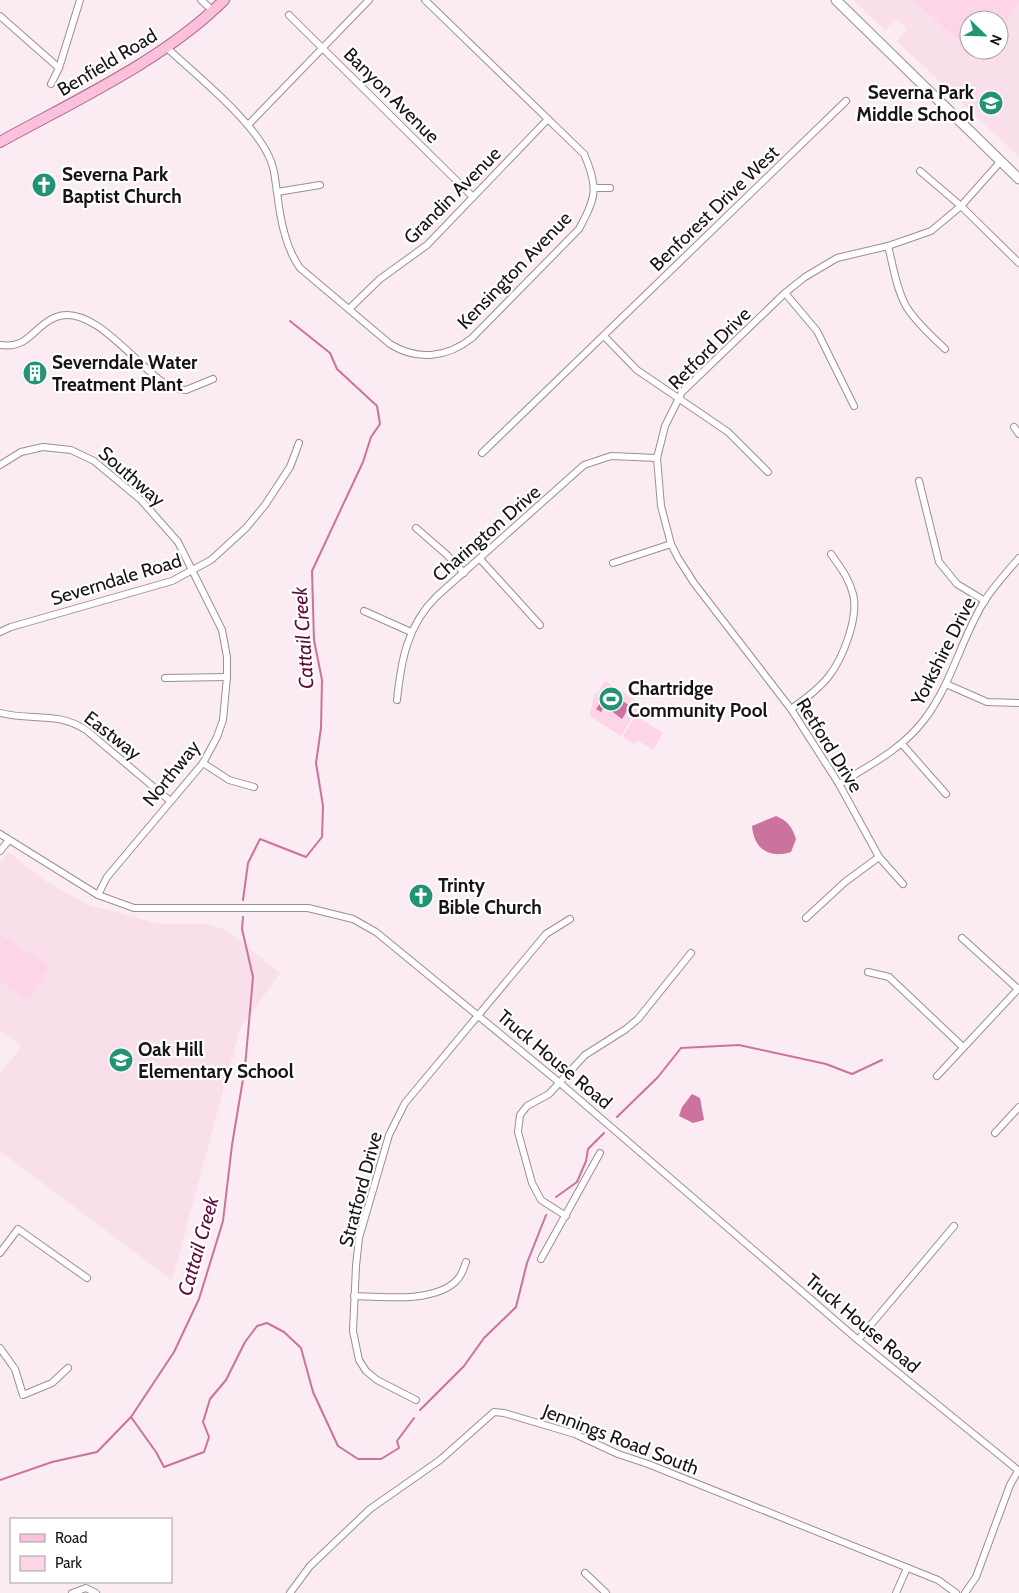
<svg xmlns="http://www.w3.org/2000/svg" width="1019" height="1593" viewBox="0 0 1019 1593" font-family="Cabin,sans-serif">
	<style>
		.built { fill: #f8dfea; fill-rule: evenodd }
		.green { fill: #fdd5e6 }
		.water { fill: #cc729e }
		.lines { fill: none; stroke-linecap: round; stroke-linejoin: round }
		.stream { stroke: #cc729e; stroke-width: 2 }
		.street-casing { stroke: #9d8e94; stroke-width: 8 }
		.secondary-casing { stroke: #9d8e94; stroke-width: 11 }
		.primary-casing { stroke: #aa6888; stroke-width: 12 }
		.street { stroke: #fff; stroke-width: 6 }
		.secondary { stroke: #fff; stroke-width: 9 }
		.primary { stroke: #fbc0dc; stroke-width: 10 }
		.labels { text-anchor: middle; stroke-width: 4.5; stroke-linejoin: round; paint-order: stroke }
		.street-label { font-size: 19px; fill: #191316; stroke: #fff }
		.poi-label { font-size: 19px; font-weight: bold; fill: #191316; stroke: #fff; text-anchor: start }
		.water-label { font-size: 20px; font-style: italic; fill: #5e0c3d; stroke: #fff }
	</style>
	<rect width="100%" height="100%" fill="#fbebf2"/>
	<g class="built">
		<path d="M854,0H1019V157L897,41L907,29L896,19L885,30ZM969,20H999V50H969Z"/>
		<polygon points="9,852 45,881 89,905 159,924 208,924 226,930 280,973 240,1029 172,1280 0,1151 0,1074 22,1046 0,1030 0,863"/>
	</g>
	<g class="green">
		<polygon points="914,0 1019,0 1019,1 999,36 999,20 969,20 969,50 991,50 983,63"/>
		<polygon points="605,681 641,704 621,736 590,716 594,694 597,694"/>
		<polygon points="636,716 663,733 653,750 638,740 635,744 623,736"/>
		<polygon points="0,935 50,966 29,1000 0,982"/>
	</g>
	<g class="water">
		<polygon points="608,691 630,706 622,719 605,706 601,712 596,709"/>
		<path d="M776,816C788,821 792,827 796,839L791,852C769,859 754,849 752,826Z"/>
		<polygon points="692,1094 700,1098 704,1120 693,1123 679,1116 682,1107"/>
	</g>
	<g class="lines">
		<g class="stream">
			<polyline points="243,900 248,863 260,839 306,857 322,837 323,806 316,763 321,728 322,680 314,640 312,571 363,462 371,437 380,424 377,406 337,369 330,353 290,321"/>
			<polyline points="617,1117 658,1077 681,1048 739,1045 826,1064 852,1074 882,1060"/>
			<polyline points="556,1197 577,1182 586,1161 588,1149 604,1133"/>
			<polyline points="420,1410 464,1366 484,1338 516,1307 527,1263 546,1215"/>
			<polyline points="131,1417 156,1452 164,1467 204,1452 209,1437 203,1422 210,1399 226,1380 245,1342 257,1326 267,1323 284,1332 301,1348 313,1392 338,1446 358,1459 381,1459 399,1448 397,1441 414,1418"/>
			<polyline points="0,1480 52,1462 97,1452 131,1417 174,1352 199,1299 223,1221 232,1145 245,1067 253,977 242,929 243,917"/>
		</g>
		<defs>
			<g id="street">
				<polyline points="201,0 213,11"/>
				<polyline points="289,15 473,197"/>
				<polyline points="0,16 59,68"/>
				<path d="M167,48C197,76 255,122 270,159C275,169 275,181 277,192C280,217 285,247 300,268L390,344C417,361 447,358 472,338L579,229C596,197 599,188 584,154L425,0"/>
				<polyline points="51,84 59,68 80,0"/>
				<polyline points="248,125 369,0"/>
				<polyline points="920,171 961,206 1019,263"/>
				<polyline points="595,188 610,188"/>
				<polyline points="277,192 320,185"/>
				<path d="M888,246C893,265 896,288 906,306C916,323 932,336 945,349"/>
				<polyline points="785,293 817,331 854,406"/>
				<polyline points="350,308 380,279 427,245 548,119"/>
				<polyline points="604,336 637,370 728,432 768,472"/>
				<path d="M0,345C30,349 33,326 56,317C94,302 140,371 171,388L186,390L213,379"/>
				<polyline points="1014,427 1019,434"/>
				<polyline points="482,453 846,101"/>
				<polyline points="0,465 21,452 43,447 71,450 94,461 141,500 178,542 222,630 227,657 227,677 223,720 217,737 203,763 107,877 98,895"/>
				<polyline points="919,481 939,562 957,584 985,601"/>
				<polyline points="416,528 446,554 464,573"/>
				<polyline points="480,559 540,625"/>
				<polyline points="613,563 671,544"/>
				<polyline points="364,611 411,632"/>
				<polyline points="0,632 11,627 172,581 211,560 246,528 265,505 290,467 299,443"/>
				<polyline points="165,678 227,677"/>
				<polyline points="946,684 987,702 1019,703"/>
				<path d="M397,700C401,661 407,626 436,597L584,465L611,456L657,458"/>
				<path d="M791,709C804,700 819,689 829,676C843,658 859,617 853,594C849,578 840,567 831,554"/>
				<path d="M0,713C31,721 57,711 86,730L169,800"/>
				<polyline points="902,744 946,794"/>
				<polyline points="203,763 229,780 254,787"/>
				<path d="M839,784C870,765 902,749 924,720C952,684 961,638 985,600C995,585 1007,572 1019,558"/>
				<polyline points="0,834 98,895 134,908 308,908 353,919 376,932 560,1083 858,1340 1019,1471"/>
				<polyline points="0,851 9,840"/>
				<polyline points="903,884 879,857 839,784 791,709 694,583 678,558 671,544 661,506 657,458 665,426 682,392 785,293 805,277 837,258 888,246 931,231 961,206 1001,161"/>
				<polyline points="806,918 845,882 879,857"/>
				<polyline points="962,938 1018,989"/>
				<polyline points="868,972 889,977 963,1047"/>
				<polyline points="937,1076 1019,988"/>
				<polyline points="995,1133 1019,1107"/>
				<polyline points="566,1216 541,1200 532,1183 518,1132 520,1115 527,1106 549,1094 585,1055 626,1029 638,1019 691,953"/>
				<polyline points="0,1253 18,1229 87,1278"/>
				<polyline points="541,1259 600,1153"/>
				<path d="M354,1296C383,1297 436,1303 457,1280C462,1275 464,1268 466,1262"/>
				<polyline points="858,1340 954,1226"/>
				<polyline points="0,1348 15,1369 23,1395 52,1383 68,1368"/>
				<polyline points="416,1400 377,1380 366,1371 359,1360 353,1331 356,1266 359,1238 389,1135 405,1103 546,934 570,919"/>
				<polyline points="585,1573 606,1593"/>
				<polyline points="72,1593 86,1588 96,1593"/>
				<polyline points="290,1593 310,1566 370,1509 440,1460 494,1412 504,1413 575,1434 618,1454 648,1464 938,1580 956,1593"/>
				<polyline points="896,1593 907,1568"/>
				<polyline points="965,1593 976,1577 1010,1485 1018,1471"/>
			</g>
			<polyline id="secondary" points="836,0 1019,179"/>
			<path id="primary" d="M0,142C74,101 164,60 224,0"/>
		</defs>
		<use href="#street" class="street-casing"/>
		<use href="#secondary" class="secondary-casing"/>
		<use href="#primary" class="primary-casing"/>
		<use href="#street" class="street"/>
		<use href="#secondary" class="secondary"/>
		<use href="#primary" class="primary"/>
	</g>
	<defs>
		<symbol id="school-disc" viewBox="-11 -11 22 22"><circle r="9.5" fill="#229375" stroke="#fff"/><path d="M0-5L7-2L0 1L-7-2ZM-4 1L0 2.5L4 1V4Q0 6-4 4Z" fill="#fff"/></symbol>
		<symbol id="church-disc" viewBox="-11 -11 22 22"><circle r="9.5" fill="#229375" stroke="#fff"/><path d="M-1.2-6h2.4v3.5h3.3v2.4h-3.3V6h-2.4V-.1h-3.3v-2.4h3.3Z" fill="#fff"/></symbol>
		<symbol id="building-disc" viewBox="-11 -11 22 22"><circle r="9.5" fill="#229375" stroke="#fff"/><path d="M-4-6H4V6H1V3H-1V6H-4ZM-2.5-4.3h1.7v1.8h-1.7ZM.8-4.3h1.7v1.8H.8ZM-2.5-1h1.7V.8h-1.7ZM.8-1h1.7V.8H.8Z" fill="#fff"/></symbol>
		<symbol id="stadium-disc" viewBox="-11 -11 22 22"><circle r="9.5" fill="#229375" stroke="#fff"/><path d="M0-5a6.5 5 0 1 0 0 10a6.5 5 0 1 0 0-10ZM-3.5-1.8h7v3.6h-7Z" fill="#fff"/></symbol>
	</defs>
	<g fill-rule="evenodd">
		<use href="#school-disc" x="977" y="89" width="28" height="28"/>
		<use href="#church-disc" x="30" y="171" width="28" height="28"/>
		<use href="#building-disc" x="21" y="359" width="28" height="28"/>
		<use href="#stadium-disc" x="597" y="685" width="28" height="28"/>
		<use href="#church-disc" x="407" y="882" width="28" height="28"/>
		<use href="#school-disc" x="107" y="1046" width="28" height="28"/>
	</g>
	<g class="labels">
		<g class="street-label">
			<text transform="translate(107 62) rotate(-31)" y="7">Benfield Road</text>
			<text transform="translate(392 95) rotate(45)" y="7">Banyon Avenue</text>
			<text transform="translate(452 195) rotate(-45)" y="7">Grandin Avenue</text>
			<text transform="translate(714 208) rotate(-44)" y="7">Benforest Drive West</text>
			<text transform="translate(514 270) rotate(-46)" y="7">Kensington Avenue</text>
			<text transform="translate(709 348) rotate(-45)" y="7">Retford Drive</text>
			<text transform="translate(132 476) rotate(41)" y="7">Southway</text>
			<text transform="translate(486 533) rotate(-41)" y="7">Charington Drive</text>
			<text transform="translate(116 579) rotate(-17)" y="7">Severndale Road</text>
			<text transform="translate(943 651) rotate(-63)" y="7">Yorkshire Drive</text>
			<text transform="translate(113 735) rotate(38)" y="7">Eastway</text>
			<text transform="translate(830 745) rotate(58)" y="7">Retford Drive</text>
			<text transform="translate(171 773) rotate(-51)" y="7">Northway</text>
			<text transform="translate(555 1059) rotate(40)" y="7">Truck House Road</text>
			<text transform="translate(360 1189) rotate(-75)" y="7">Stratford Drive</text>
			<text transform="translate(863 1323) rotate(40)" y="7">Truck House Road</text>
			<text transform="translate(621 1439) rotate(21)" y="7">Jennings Road South</text>
		</g>
		<g class="poi-label">
			<text x="974" y="99" text-anchor="end">Severna Park<tspan x="974" dy="22">Middle School</tspan></text>
			<text x="62" y="181">Severna Park<tspan x="62" dy="22">Baptist Church</tspan></text>
			<text x="52" y="369">Severndale Water<tspan x="52" dy="22">Treatment Plant</tspan></text>
			<text x="628" y="695">Chartridge<tspan x="628" dy="22">Community Pool</tspan></text>
			<text x="438" y="892">Trinty<tspan x="438" dy="22">Bible Church</tspan></text>
			<text x="138" y="1056">Oak Hill<tspan x="138" dy="22">Elementary School</tspan></text>
		</g>
		<g class="water-label">
			<text transform="translate(303 638) rotate(-94)" y="7">Cattail Creek</text>
			<text transform="translate(198 1246) rotate(-74)" y="7">Cattail Creek</text>
		</g>
	</g>
	<rect x="10" y="1518" width="162" height="65" fill="#ffffff" stroke="#a3a1a2"/>
	<rect x="20" y="1534" width="25" height="8" fill="#fbc0dc" stroke="#a3a1a2"/>
	<text x="55" y="1543" font-size="15" fill="#191316">Road</text>
	<rect x="20" y="1556" width="25" height="15" fill="#fdd5e6" stroke="#a3a1a2"/>
	<text x="55" y="1568" font-size="15" fill="#191316">Park</text>
	<g transform="translate(984 35) rotate(113)"><circle r="24" fill="#ffffff" stroke="#a3a1a2"/>
	<path d="M0-4L9 19L0 12L-9 19Z" fill="#229375"/>
	<text y="-8" font-size="14" font-weight="bold" text-anchor="middle" fill="#191316">N</text>
	</g>
</svg>
